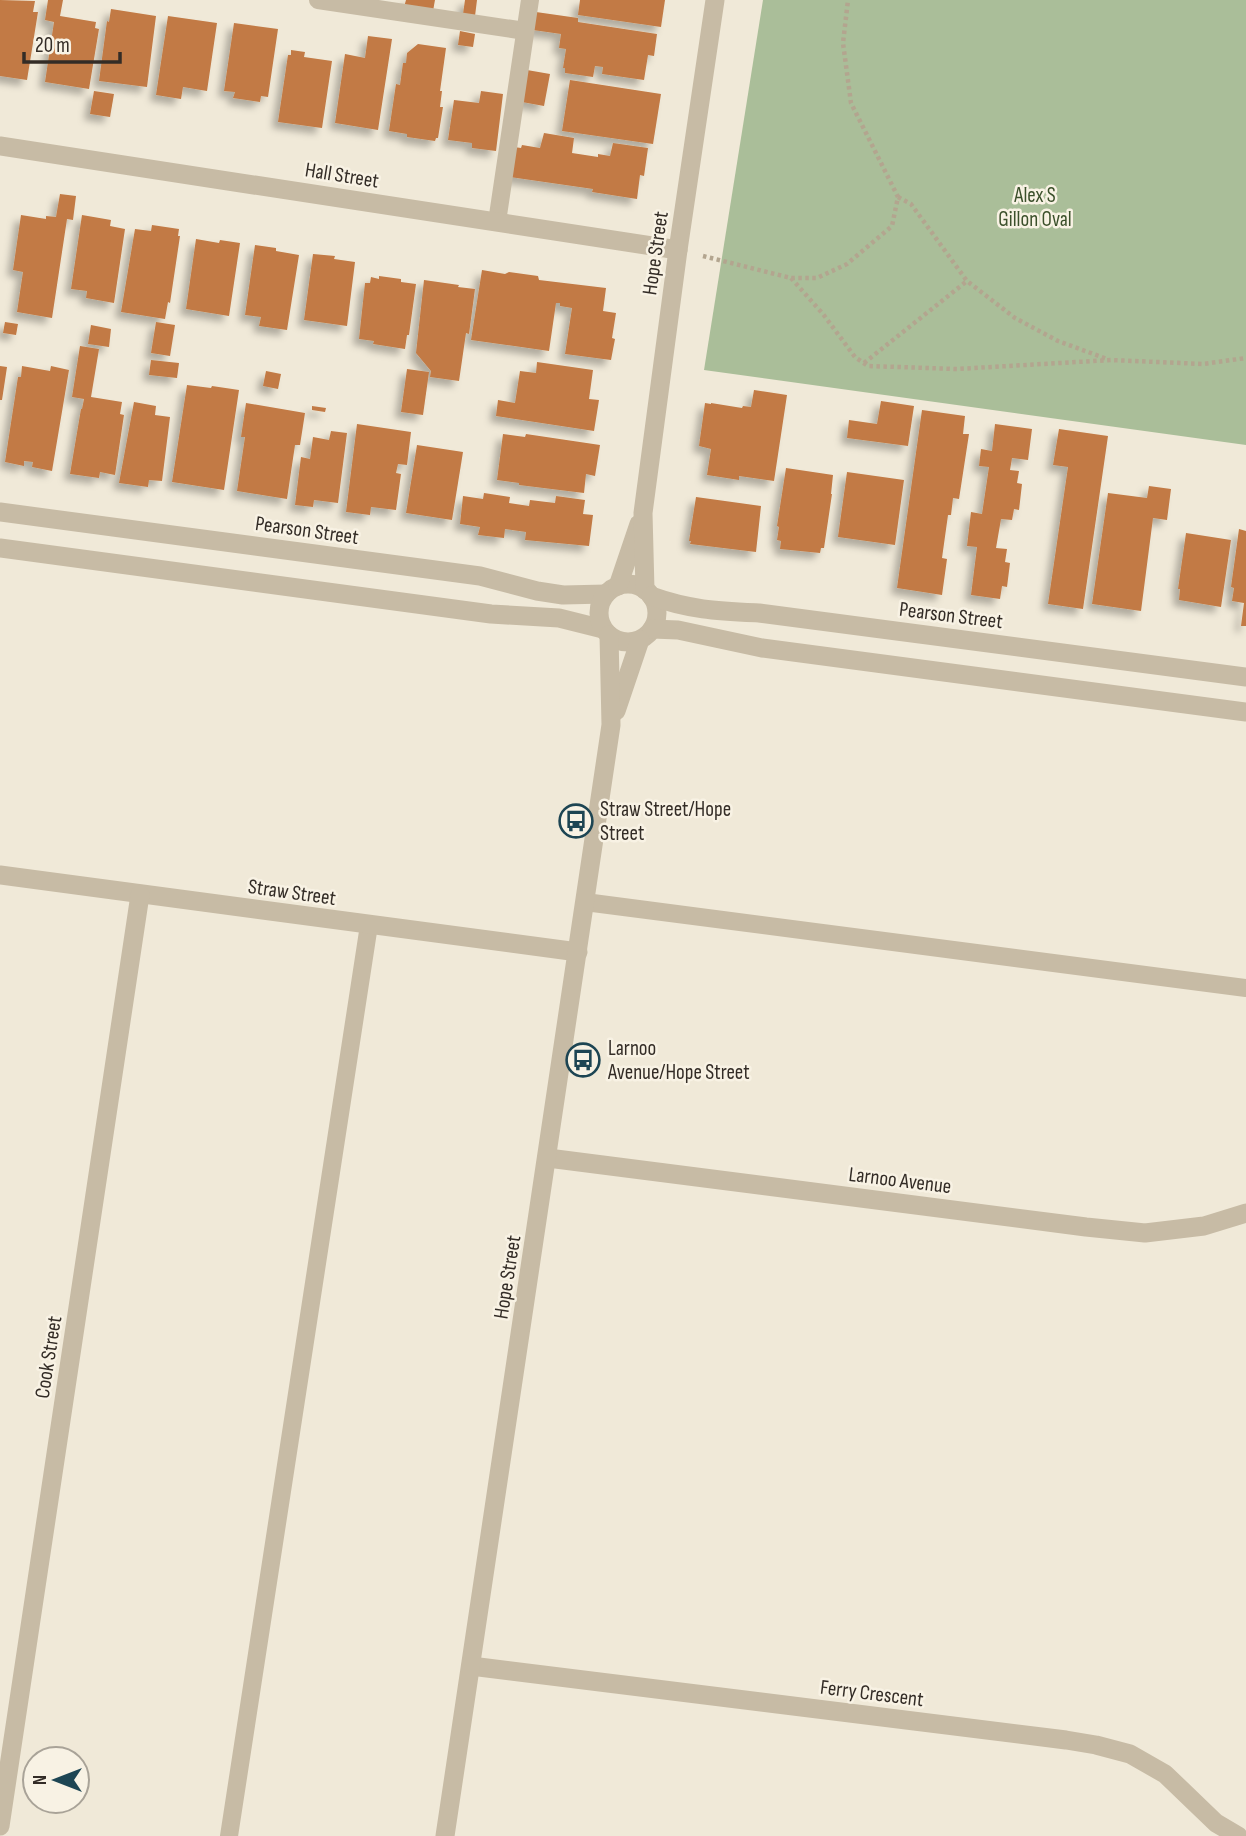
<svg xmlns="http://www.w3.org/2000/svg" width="1246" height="1836" viewBox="0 0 1246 1836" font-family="'Sofia Sans Condensed',sans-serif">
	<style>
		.green { fill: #aabe99 }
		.building { fill: #c27a44; filter: url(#shadow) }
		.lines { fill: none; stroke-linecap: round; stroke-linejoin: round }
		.path { stroke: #b3a58f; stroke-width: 4.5; stroke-dasharray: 3.5 3.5; stroke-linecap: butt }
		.service { stroke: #c7bba5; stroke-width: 18 }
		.minor { stroke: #c7bba5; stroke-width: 19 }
		.tertiary { stroke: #c7bba5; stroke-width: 19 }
		.labels { text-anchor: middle; stroke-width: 5; stroke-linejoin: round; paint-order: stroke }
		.street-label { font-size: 21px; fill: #332c26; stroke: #f8f2e4 }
		.park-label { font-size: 21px; fill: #3b502b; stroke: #f8f2e4 }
		.poi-label { font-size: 21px; fill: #332c26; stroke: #f8f2e4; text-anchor: start }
	</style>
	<defs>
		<filter id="shadow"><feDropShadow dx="-6" dy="6" stdDeviation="3.5" flood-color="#0004"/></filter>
	</defs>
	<rect width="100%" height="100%" fill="#f0e9d8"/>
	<polygon class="green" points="763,0 1246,0 1246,445 704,370"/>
	<g class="building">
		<polygon points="0,0 35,1 33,12 38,12 27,80 0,76"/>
		<polygon points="48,0 63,0 60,16 96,22 95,28 99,29 89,89 45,82 54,22 45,20"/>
		<polygon points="406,0 435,0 433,11 404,7"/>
		<polygon points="465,0 477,0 475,16 463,14"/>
		<polygon points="580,0 665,0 661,27 578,15"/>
		<polygon points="111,9 156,16 147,87 99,81 107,21 109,22"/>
		<polygon points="536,12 578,18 578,22 657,34 654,56 648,55 644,80 602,74 603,67 595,66 593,77 565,73 565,68 563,68 566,49 559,48 561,34 533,30"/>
		<polygon points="168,16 217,23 207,91 183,87 181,99 156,95"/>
		<polygon points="234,23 278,29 268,97 261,96 260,102 233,98 235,92 224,91"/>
		<polygon points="460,31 475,34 473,47 458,45"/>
		<polygon points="368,36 392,39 378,130 335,123 345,54 365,58"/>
		<polygon points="418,44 446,48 440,91 442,91 440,107 443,107 438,138 436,138 435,141 407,137 407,134 389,131 396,84 400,85 403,63 406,63 407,53"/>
		<polygon points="291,50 305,52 304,57 332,61 322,128 278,122 288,55 291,55"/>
		<polygon points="527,70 550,74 544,106 522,102"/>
		<polygon points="570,80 661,94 653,144 562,131"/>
		<polygon points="94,91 114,94 110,117 90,114"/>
		<polygon points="481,91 503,94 496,151 472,148 472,143 448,140 454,100 479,103"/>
		<polygon points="544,133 574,138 572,153 598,157 598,154 610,156 613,143 648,148 644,176 640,175 637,199 592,192 593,189 510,177 514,147 521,148 522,145 540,148"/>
		<polygon points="60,194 76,196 73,220 67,219 52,318 17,312 23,272 13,270 21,215 46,219 46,216 56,217"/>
		<polygon points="82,215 111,220 110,226 125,229 114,303 86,298 87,291 71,289"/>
		<polygon points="152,225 179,229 178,236 180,236 170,303 168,302 165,319 121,312 135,229 151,231"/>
		<polygon points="196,239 219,243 220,240 240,243 229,316 186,309"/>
		<polygon points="255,245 276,248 276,251 299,255 287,330 259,326 261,317 245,315"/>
		<polygon points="313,254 335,256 334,259 355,262 347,326 304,320"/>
		<polygon points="482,270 505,274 509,272 538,276 539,280 606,288 603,311 616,313 612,338 615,339 611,360 565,354 572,308 560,306 560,303 556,303 549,351 471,340"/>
		<polygon points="379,276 401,279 401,282 416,284 409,335 407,335 405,349 373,344 374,341 359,339 365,283 370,283 371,277 379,279"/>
		<polygon points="424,280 459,285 458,287 475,289 469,334 466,333 459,381 430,377 431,371 416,353"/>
		<polygon points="5,322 18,324 16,335 3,333"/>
		<polygon points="156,322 175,325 170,356 151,353"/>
		<polygon points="91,325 111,329 109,347 88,344"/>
		<polygon points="80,346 99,349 91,397 122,402 120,414 124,415 115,475 100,472 99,478 70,474 81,409 82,409 84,399 72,397"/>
		<polygon points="151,360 179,363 177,378 149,375"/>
		<polygon points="537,362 593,370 589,399 599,400 594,431 496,416 498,400 515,403 520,371 536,373"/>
		<polygon points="0,366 7,367 2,400 0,400"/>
		<polygon points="22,366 50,371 51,366 69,370 52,471 32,467 33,462 24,461 24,466 5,462 18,377 21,377"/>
		<polygon points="407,369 429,372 423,415 401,412"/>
		<polygon points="266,371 281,374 278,389 263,386"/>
		<polygon points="187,385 211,388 212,386 239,390 224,490 172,482"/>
		<polygon points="754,390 787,395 774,481 739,476 739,480 707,475 711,449 699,446 705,403 711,404 711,403 742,408 743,406 751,407"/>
		<polygon points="881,401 914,406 908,446 847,438 849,420 877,424"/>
		<polygon points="134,402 156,406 155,415 170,417 162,481 149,480 148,487 119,483"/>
		<polygon points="246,403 305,413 300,445 295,445 287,499 237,491 245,437 241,437"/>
		<polygon points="312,406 326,408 325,412 312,410"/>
		<polygon points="922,410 965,416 963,434 969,434 959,499 953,498 951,515 948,515 942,558 947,559 942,595 897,588"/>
		<polygon points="357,424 411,432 407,465 398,464 396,473 401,474 396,510 371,507 370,515 346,512"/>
		<polygon points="995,424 1032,429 1028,460 1012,458 1010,470 1019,471 1017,483 1022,484 1019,510 1014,509 1012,520 1001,519 996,548 1007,549 1005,562 1010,563 1007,587 1002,586 1000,599 971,595 977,547 967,546 971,512 982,514 989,467 979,466 981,449 992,451"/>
		<polygon points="1059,429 1108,436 1083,609 1048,604 1068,467 1053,465"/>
		<polygon points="331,431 347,433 338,503 314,500 313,507 295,505 301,457 310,459 313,437 329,440"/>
		<polygon points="503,434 525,437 526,434 600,445 595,476 586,474 584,493 519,485 519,483 497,480"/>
		<polygon points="417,445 463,452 452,520 406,513"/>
		<polygon points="786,468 833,475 831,494 832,494 824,548 821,548 820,553 780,549 781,541 777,540 779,527 777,526"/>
		<polygon points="847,472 904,480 895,545 838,537"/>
		<polygon points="1149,486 1171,489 1167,520 1153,518 1141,611 1092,604 1108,493 1147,498"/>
		<polygon points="484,493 510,497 509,503 529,506 530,500 555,503 556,496 585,500 583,514 593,515 589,546 525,540 526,532 505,529 504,538 478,535 480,527 460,524 463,496 483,499"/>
		<polygon points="696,497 761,506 756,552 690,544 691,541 689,541"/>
		<polygon points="1239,529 1246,531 1246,626 1241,626 1244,603 1232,601 1234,588 1231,587"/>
		<polygon points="1186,533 1231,540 1221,607 1179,600 1180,589 1178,589"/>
	</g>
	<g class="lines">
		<g class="path">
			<polyline points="898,197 911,204 967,281 1015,318 1058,341 1107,359"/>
			<polyline points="703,256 791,278 817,278 847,264 892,226 898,197 851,103 843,43 848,0"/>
			<polyline points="791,278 823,314 855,357 868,366 957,369 1111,360 1203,364 1246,358"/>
			<polyline points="864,363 967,281"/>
		</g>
		<g class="service">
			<polyline points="318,0 525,31"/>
			<polyline points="497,222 530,0"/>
			<polyline points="585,902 1246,988"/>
			<polyline points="229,1836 369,925"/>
		</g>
		<g class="minor">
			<polyline points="0,146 678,250"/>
			<polyline points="0,875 578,952"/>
			<polyline points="548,1158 1086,1227 1145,1233 1204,1226 1246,1213"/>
			<polyline points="471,1666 1066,1740 1096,1745 1130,1754 1165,1774 1216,1823 1238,1836"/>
			<polyline points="0,1826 140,895"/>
		</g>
		<g class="tertiary">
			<polyline points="0,512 480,576 537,591 563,595 606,594"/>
			<polyline points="0,548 491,614 559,618 603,629"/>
			<circle cx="628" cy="613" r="29"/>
			<polyline points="618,586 639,524"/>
			<polyline points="645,590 643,513 678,250 715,0"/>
			<path d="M651,596C690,610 718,611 759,613L1246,677"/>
			<polyline points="652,629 678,630 762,648 1246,712"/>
			<polyline points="616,711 640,640"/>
			<polyline points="445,1836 611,725 609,635"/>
		</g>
	</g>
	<defs>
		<symbol id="bus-ring" viewBox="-11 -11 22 22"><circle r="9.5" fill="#f8f2e4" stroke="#1d4553" stroke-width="1.5"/><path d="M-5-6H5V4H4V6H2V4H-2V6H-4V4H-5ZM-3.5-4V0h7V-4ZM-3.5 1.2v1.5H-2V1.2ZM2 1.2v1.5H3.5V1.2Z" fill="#1d4553"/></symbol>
	</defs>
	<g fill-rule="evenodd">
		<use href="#bus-ring" x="557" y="802" width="38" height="38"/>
		<use href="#bus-ring" x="564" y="1041" width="38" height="38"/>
	</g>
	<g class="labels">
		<g class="street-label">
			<text transform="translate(342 175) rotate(9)" y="7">Hall Street</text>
			<text transform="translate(655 253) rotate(-82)" y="7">Hope Street</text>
			<text transform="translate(307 530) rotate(8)" y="7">Pearson Street</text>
			<text transform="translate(951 615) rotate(7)" y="7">Pearson Street</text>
			<text transform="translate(292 892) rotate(8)" y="7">Straw Street</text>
			<text transform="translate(900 1180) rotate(7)" y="7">Larnoo Avenue</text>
			<text transform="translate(507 1277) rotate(-81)" y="7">Hope Street</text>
			<text transform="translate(48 1357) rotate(-81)" y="7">Cook Street</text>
			<text transform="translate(872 1693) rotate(7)" y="7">Ferry Crescent</text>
		</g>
		<g class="park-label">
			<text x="1035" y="202">Alex S<tspan x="1035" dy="24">Gillon Oval</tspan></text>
		</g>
		<g class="poi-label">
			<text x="600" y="816">Straw Street/Hope<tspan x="600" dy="24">Street</tspan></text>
			<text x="608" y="1055">Larnoo<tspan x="608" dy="24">Avenue/Hope Street</tspan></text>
		</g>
	</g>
	<g transform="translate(56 1780) rotate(270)"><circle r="33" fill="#f8f2e4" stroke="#a9a398" stroke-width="2"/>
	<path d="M0-5L12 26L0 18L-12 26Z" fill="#1d4553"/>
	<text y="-10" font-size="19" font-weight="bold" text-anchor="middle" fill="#332c26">N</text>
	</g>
	<path d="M24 52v10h96v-10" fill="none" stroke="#332c26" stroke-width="3.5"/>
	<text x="35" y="52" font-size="21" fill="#332c26" stroke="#f8f2e4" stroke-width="5" paint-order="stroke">20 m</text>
</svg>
